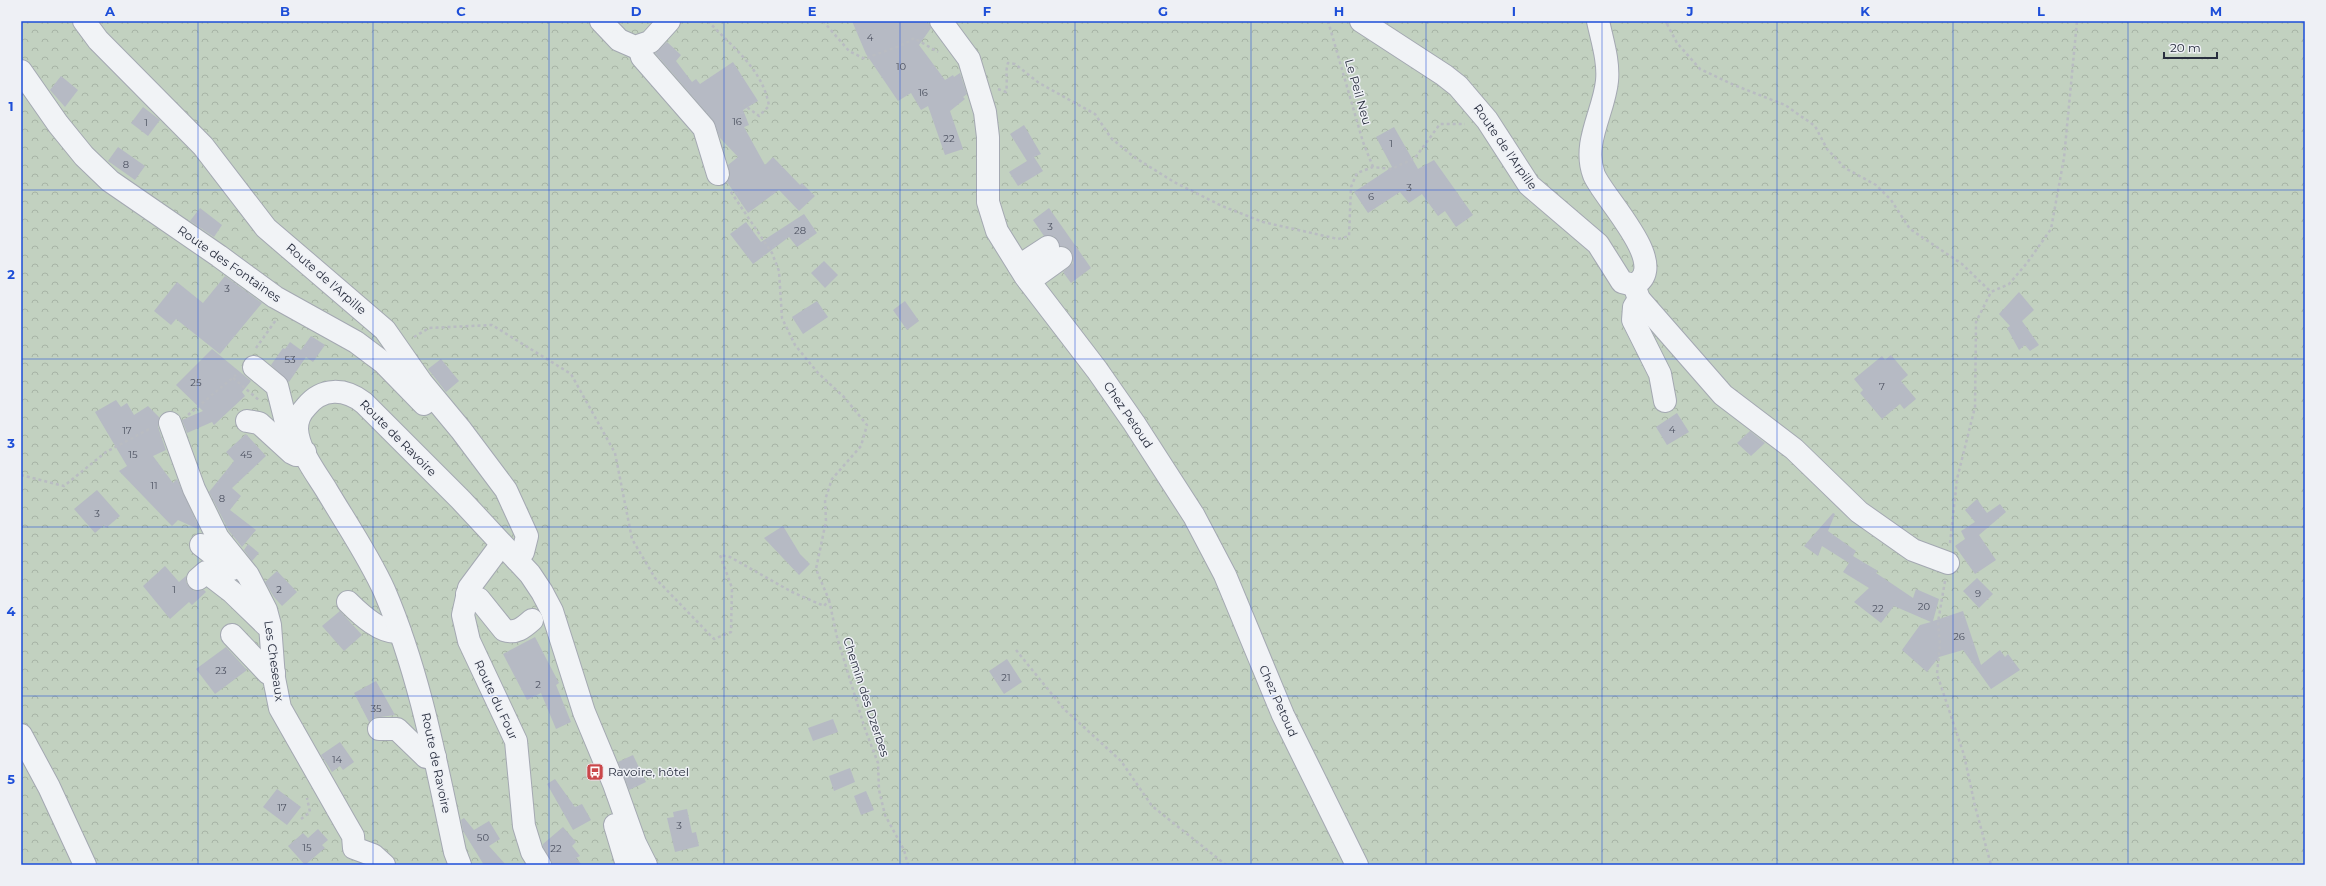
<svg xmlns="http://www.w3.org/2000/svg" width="2326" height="886" viewBox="0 0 2326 886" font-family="Montserrat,sans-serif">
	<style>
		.park { fill: url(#park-crowns) }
		.building { fill: #b6bac4 }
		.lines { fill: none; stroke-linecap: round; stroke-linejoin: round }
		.minor-casing { stroke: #a4a8b2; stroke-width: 24 }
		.path { stroke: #b9bcc2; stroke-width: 2.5; stroke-dasharray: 3 3; stroke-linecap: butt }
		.minor { stroke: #f1f3f6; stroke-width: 22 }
		.grid { fill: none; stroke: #1d4ed8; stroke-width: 1; stroke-opacity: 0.55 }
		.labels { text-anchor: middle; stroke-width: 3; stroke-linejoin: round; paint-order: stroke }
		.number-label { font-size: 10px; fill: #4c5160 }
		.street-label { font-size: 12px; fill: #282e3e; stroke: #eef0f5 }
		.poi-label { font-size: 12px; fill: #282e3e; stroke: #eef0f5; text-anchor: start }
		.neatline { fill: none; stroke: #1d4ed8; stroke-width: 1.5 }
		.grid-label { font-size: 13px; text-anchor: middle; font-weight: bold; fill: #1d4ed8 }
	</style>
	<defs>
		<pattern id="park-crowns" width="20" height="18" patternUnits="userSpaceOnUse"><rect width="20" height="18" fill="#c2d1c0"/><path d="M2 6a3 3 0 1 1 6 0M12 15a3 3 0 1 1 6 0" fill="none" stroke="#a7b4a6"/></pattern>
	</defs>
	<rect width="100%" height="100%" fill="#dfe1e8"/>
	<rect class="park" x="21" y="21" width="2284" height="844"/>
	<g class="building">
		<polygon points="852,21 924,21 930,25 931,28 919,45 945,80 953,75 954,77 960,73 967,94 963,97 965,99 950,111 963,149 945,155 928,106 921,110 911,93 898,101 866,54"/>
		<polygon points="667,42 681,55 676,61 692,82 696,79 700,84 733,62 758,101 743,110 749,125 744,127 765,165 773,157 800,185 802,183 815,196 799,211 779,190 748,213 727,182 730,176 728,165 738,157 720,138 713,120 655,53"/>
		<polygon points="61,76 78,90 65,107 50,90"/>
		<polygon points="143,107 160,120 148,136 131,123"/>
		<polygon points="1024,125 1041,154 1034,157 1043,171 1018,186 1009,172 1027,161 1010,134"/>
		<polygon points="1394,127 1418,169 1434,160 1473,215 1456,227 1445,211 1438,216 1422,194 1409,203 1400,192 1368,213 1354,192 1392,167 1376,137"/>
		<polygon points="118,147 145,166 135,180 108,161"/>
		<polygon points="200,208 222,225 214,237 190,221"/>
		<polygon points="1049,208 1091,268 1071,283 1063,272 1073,263 1071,251 1066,247 1060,246 1054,236 1044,236 1033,220"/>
		<polygon points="804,214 817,233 797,247 789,237 753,264 730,234 746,222 761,242"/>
		<polygon points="824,261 838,275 825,288 811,273"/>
		<polygon points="225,276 262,303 220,354 176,319 171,325 154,311 177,282 203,303"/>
		<polygon points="2019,292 2034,310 2022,321 2039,345 2030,351 2025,345 2019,350 2007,328 2010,326 1999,314"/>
		<polygon points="817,301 828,317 803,334 792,317"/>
		<polygon points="905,301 919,321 907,330 893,310"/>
		<polygon points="311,336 325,345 313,362 306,357 289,382 271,365 283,348 285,349 290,342 301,350"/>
		<polygon points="212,349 251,381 242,392 245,396 214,425 212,422 187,433 182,420 203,411 176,385"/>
		<polygon points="1891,355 1908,375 1901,381 1916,399 1904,409 1900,404 1882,419 1860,393 1863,390 1854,379 1882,356 1885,360"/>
		<polygon points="441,359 459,381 446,392 428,369"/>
		<polygon points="116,400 121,407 127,403 134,415 148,406 159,417 158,427 166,450 153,456 173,483 177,479 200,530 178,520 172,526 119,471 127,466 95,412"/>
		<polygon points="1677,413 1689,432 1667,445 1656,427"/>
		<polygon points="1750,431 1765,443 1751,456 1737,443"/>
		<polygon points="246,434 266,456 232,488 241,496 230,510 256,530 242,547 229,531 209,492 234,461 226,452"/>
		<polygon points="97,490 120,516 106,528 104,525 95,533 74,509"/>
		<polygon points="1977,499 1987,513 2000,504 2006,512 1979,535 1996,560 1975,574 1955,546 1965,539 1961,531 1975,522 1965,510"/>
		<polygon points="1833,513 1835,514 1828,531 1856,551 1853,556 1878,571 1876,573 1913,598 1916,589 1939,599 1933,621 1963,611 1981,665 2000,650 2005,657 2008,654 2020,670 1991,689 1963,650 1939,657 1927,672 1902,650 1920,625 1931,622 1894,606 1881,623 1854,602 1869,588 1843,572 1849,563 1822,546 1818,556 1804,546"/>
		<polygon points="783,526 800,554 810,564 799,575 764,538"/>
		<polygon points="248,544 259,553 252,561 244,550"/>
		<polygon points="165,566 179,582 186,576 186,582 189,587 194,591 204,590 206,592 192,605 189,602 170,619 143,586"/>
		<polygon points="277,571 297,592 282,606 274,597 265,582"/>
		<polygon points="1977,578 1993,594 1979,608 1963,591"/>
		<polygon points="340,611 362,635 344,651 322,626"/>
		<polygon points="535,637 559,683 556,685 571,722 556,729 541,693 527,700 503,654"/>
		<polygon points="226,647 247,670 215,694 196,669"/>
		<polygon points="1007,659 1022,682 1004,694 989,671"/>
		<polygon points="376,681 395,715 373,718 369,722 354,693"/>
		<polygon points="833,719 838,732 813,741 808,728"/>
		<polygon points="340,742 354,762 343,770 340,766 332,772 321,755"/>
		<polygon points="633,755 646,782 629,790 618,762"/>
		<polygon points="850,768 855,782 834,791 829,776"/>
		<polygon points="555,779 575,807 582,804 591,820 573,830 547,784"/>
		<polygon points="277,789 301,807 287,825 263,807"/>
		<polygon points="866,791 874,810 861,815 854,796"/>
		<polygon points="687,809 692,833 696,832 699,846 675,852 667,818 674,817 673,812"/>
		<polygon points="464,818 474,830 489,821 500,839 489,846 506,865 484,865 463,831 461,820"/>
		<polygon points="563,827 576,842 572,846 580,856 576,858 582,865 552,865 543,847 543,844"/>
		<polygon points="318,829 328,840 322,845 325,848 305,865 288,846 303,833 308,838"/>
	</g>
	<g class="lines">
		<defs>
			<g id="minor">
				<polyline points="84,21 98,40 203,146 266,228 385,330 422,383 461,430 506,490 527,536 523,552 517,560"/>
				<polyline points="601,21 619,40 635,47 650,42 669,21"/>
				<polyline points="941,21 969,59 985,112 988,137 988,202 997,231 1025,276 1097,370 1134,423 1194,516 1225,575 1283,715 1357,865"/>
				<path d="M1361,21L1444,75L1458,86L1487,120L1529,185L1598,244L1622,282L1634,285C1672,266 1604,199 1594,175C1582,143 1604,112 1607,81C1609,61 1602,40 1598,21"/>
				<polyline points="639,47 642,57 704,128 718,174"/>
				<polyline points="21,71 58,124 84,156 110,181 219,256 275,297 356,342 384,363 424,404"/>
				<polyline points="1019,266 1048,247"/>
				<polyline points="1029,281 1061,258"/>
				<polyline points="1634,285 1639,299 1723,395 1794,449 1859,512 1913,550 1948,563"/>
				<polyline points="1639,299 1634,307 1633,320 1660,374 1665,401"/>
				<polyline points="254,367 277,386 286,422 297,429"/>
				<polyline points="247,421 259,423 292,453 296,455 305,452"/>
				<polyline points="170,423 194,489 218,538 248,575 266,610 270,625 274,678 280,708 346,824 353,836 354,848 373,855 384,865"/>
				<polyline points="201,545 232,569"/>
				<polyline points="501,545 469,588 463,615 469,641 516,741 524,826 532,852 540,865"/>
				<polyline points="198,579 206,572 232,592 266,625 269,625"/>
				<path d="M467,594L479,599L504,630C516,634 523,628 532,620"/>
				<path d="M348,602C361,615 381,634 400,632"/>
				<polyline points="232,635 268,673 274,673"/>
				<polyline points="379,729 397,729 426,757 435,757"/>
				<polyline points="21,735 49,787 85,865"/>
				<polyline points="615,825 627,865"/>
				<path d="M460,865L455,852C436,763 420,674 384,590C368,555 346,523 327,491C316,473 298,450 297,429C297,420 300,413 306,407C322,387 345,388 364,403L461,500L530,574L542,592L552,611L584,712L614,784L635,843L646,865"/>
			</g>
		</defs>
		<use href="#minor" class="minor-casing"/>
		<g class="path">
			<path d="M708,21C732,47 763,69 769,106L759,116L744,105"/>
			<path d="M823,21L849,51L865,59C880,52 902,47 914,38L938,52"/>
			<polyline points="1328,21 1363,142 1373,167"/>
			<polyline points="1666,21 1667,24 1671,21"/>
			<polyline points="1667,24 1677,43 1700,69 1734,85 1785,105 1815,126 1827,149 1845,168 1876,185 1891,200 1910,229 1962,264 1991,292"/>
			<path d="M998,89L1006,92C1008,82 1005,70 1008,63L1015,64L1039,83L1095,114L1111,138L1134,157L1174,182L1222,206L1263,222L1338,239L1349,236L1351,187L1357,173L1373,167L1391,169L1415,158L1440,124H1465"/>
			<polyline points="414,337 429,328 492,325 571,374 615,453 632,539 655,578 714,639 731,632 732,588 720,555 730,557 792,592 824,606 829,600 816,569 826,521 825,500 832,479 861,446 867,425 844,397 818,373 795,345 782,318 779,271 772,253 729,189"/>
			<polyline points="256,348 276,320"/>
			<polyline points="233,378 260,401"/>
			<polyline points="188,415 236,375"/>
			<polyline points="21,475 64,486 106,452 151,428"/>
			<polyline points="1950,543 1957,479 1975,407 1976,322 1991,292 2009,284 2027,263 2051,229 2064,158 2077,21"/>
			<polyline points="1945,581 1938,622 1940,644 1937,674 1964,755 1975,806 1991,865"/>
			<polyline points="829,600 837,637 865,729 878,763 879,790 885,815 904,850 908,865"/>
			<polyline points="1016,650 1064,709 1121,761 1152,806 1226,865"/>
			<polyline points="301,819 310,812 307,798"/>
		</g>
		<use href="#minor" class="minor"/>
	</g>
	<path class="grid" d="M198,21V865M373,21V865M549,21V865M724,21V865M900,21V865M1075,21V865M1251,21V865M1426,21V865M1602,21V865M1777,21V865M1953,21V865M2128,21V865M21,190H2305M21,359H2305M21,527H2305M21,696H2305"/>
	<defs>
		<symbol id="bus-square" viewBox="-11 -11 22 22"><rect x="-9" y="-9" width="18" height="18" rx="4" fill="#ca474a" stroke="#eef0f5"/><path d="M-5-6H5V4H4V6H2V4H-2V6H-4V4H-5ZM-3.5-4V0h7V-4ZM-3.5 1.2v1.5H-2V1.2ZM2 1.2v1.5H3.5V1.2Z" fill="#fff"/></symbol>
	</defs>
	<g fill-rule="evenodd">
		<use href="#bus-square" x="585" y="762" width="20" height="20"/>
	</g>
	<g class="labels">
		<g class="number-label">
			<text x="870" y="41">4</text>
			<text x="901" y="70">10</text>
			<text x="923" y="96">16</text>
			<text x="737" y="125">16</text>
			<text x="146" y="126">1</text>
			<text x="949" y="142">22</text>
			<text x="1391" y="147">1</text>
			<text x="126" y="168">8</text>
			<text x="1409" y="191">3</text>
			<text x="1371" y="200">6</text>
			<text x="1050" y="230">3</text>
			<text x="800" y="234">28</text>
			<text x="227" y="292">3</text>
			<text x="290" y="363">53</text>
			<text x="196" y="386">25</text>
			<text x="1882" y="390">7</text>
			<text x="1672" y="433">4</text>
			<text x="127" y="434">17</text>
			<text x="133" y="458">15</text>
			<text x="246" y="458">45</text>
			<text x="154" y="489">11</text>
			<text x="222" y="502">8</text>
			<text x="97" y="517">3</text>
			<text x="174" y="593">1</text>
			<text x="279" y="593">2</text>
			<text x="1978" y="597">9</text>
			<text x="1924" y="610">20</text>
			<text x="1878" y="612">22</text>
			<text x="1959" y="640">26</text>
			<text x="221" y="674">23</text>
			<text x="1006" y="681">21</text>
			<text x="538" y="688">2</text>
			<text x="376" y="712">35</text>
			<text x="337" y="763">14</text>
			<text x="282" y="811">17</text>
			<text x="679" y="829">3</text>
			<text x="483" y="841">50</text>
			<text x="307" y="851">15</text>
			<text x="556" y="852">22</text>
		</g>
		<g class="street-label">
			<text transform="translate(1358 92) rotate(74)" y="4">Le Peil Neu</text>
			<text transform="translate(1505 147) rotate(55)" y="4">Route de l'Arpille</text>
			<text transform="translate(229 264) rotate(35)" y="4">Route des Fontaines</text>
			<text transform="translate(326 279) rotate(41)" y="4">Route de l'Arpille</text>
			<text transform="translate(1128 415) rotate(56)" y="4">Chez Petoud</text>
			<text transform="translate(398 438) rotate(45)" y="4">Route de Ravoire</text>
			<text transform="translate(274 661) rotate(82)" y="4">Les Cheseaux</text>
			<text transform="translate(866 697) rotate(72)" y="4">Chemin des Dzerbes</text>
			<text transform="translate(496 700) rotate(65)" y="4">Route du Four</text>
			<text transform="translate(1278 701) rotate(66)" y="4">Chez Petoud</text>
			<text transform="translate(436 763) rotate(78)" y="4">Route de Ravoire</text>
		</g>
		<g class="poi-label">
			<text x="608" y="776">Ravoire, hôtel</text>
		</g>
	</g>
	<rect width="2326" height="886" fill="none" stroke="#eef0f5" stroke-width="44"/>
	<path d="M2164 52v6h53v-6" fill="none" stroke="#282e3e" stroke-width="2"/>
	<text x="2170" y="52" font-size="12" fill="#282e3e" stroke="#eef0f5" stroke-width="3" paint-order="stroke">20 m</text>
	<rect x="22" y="22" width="2282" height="842" class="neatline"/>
	<g class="grid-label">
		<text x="110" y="16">A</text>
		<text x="285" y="16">B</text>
		<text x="461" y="16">C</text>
		<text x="636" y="16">D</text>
		<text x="812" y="16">E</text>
		<text x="987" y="16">F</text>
		<text x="1163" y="16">G</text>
		<text x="1339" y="16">H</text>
		<text x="1514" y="16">I</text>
		<text x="1690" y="16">J</text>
		<text x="1865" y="16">K</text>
		<text x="2041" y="16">L</text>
		<text x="2216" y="16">M</text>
		<text x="11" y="111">1</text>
		<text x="11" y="279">2</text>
		<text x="11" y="448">3</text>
		<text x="11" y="616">4</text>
		<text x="11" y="784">5</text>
	</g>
</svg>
